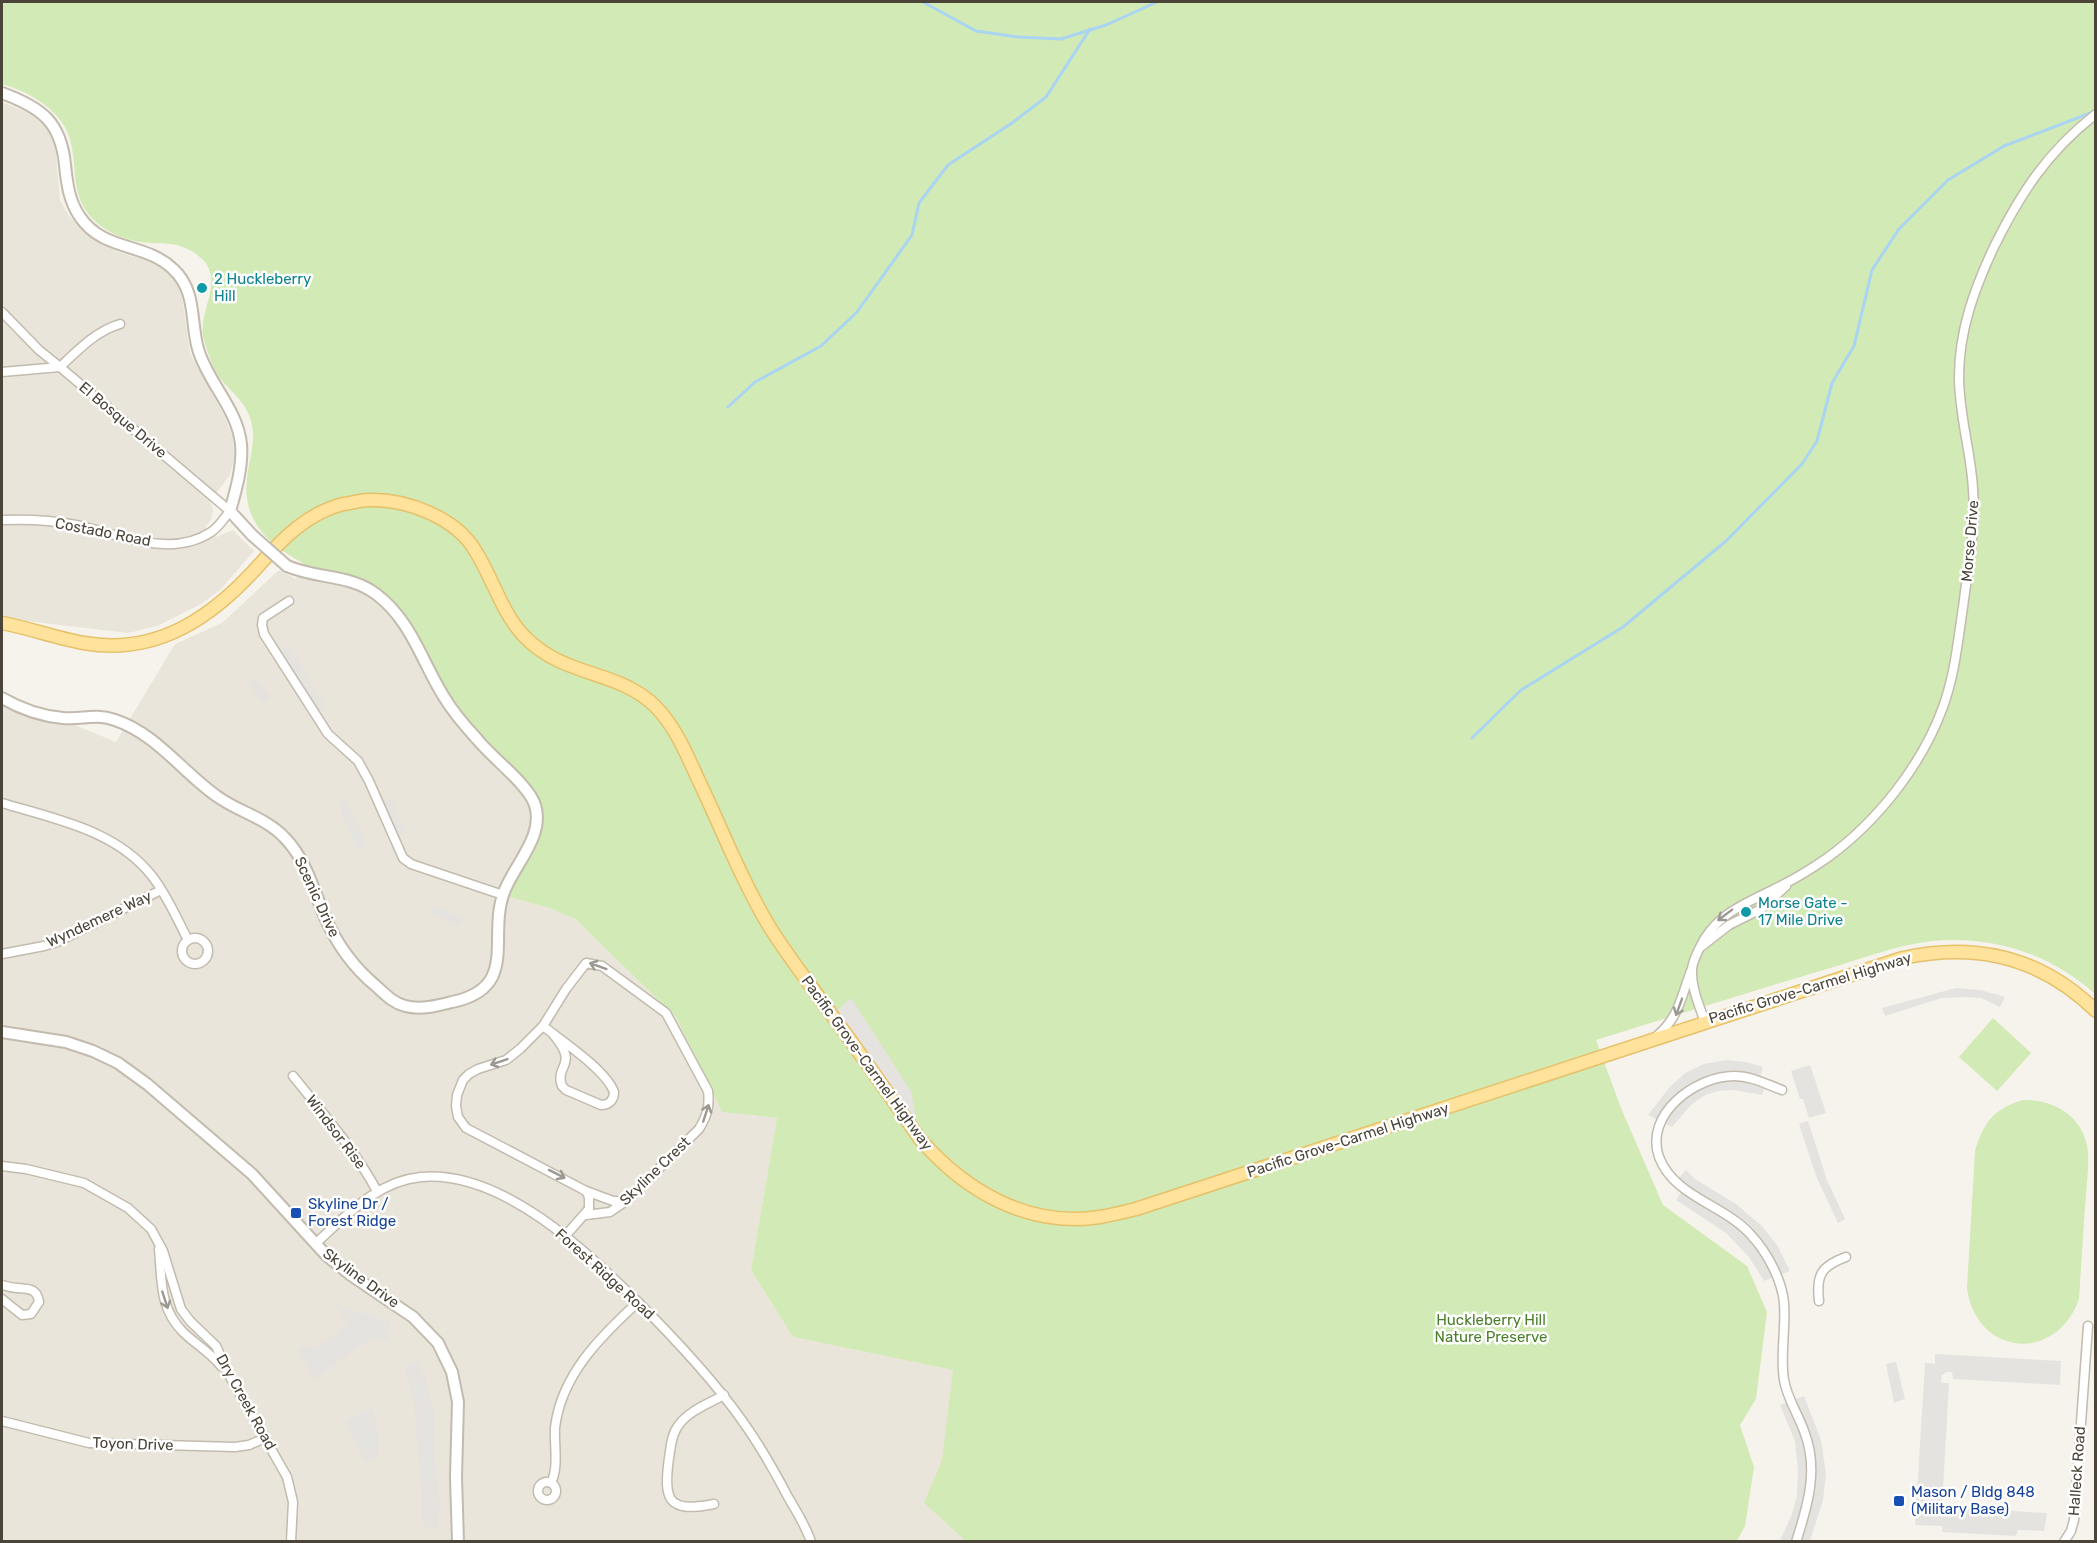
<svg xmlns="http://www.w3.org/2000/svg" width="2097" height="1543" viewBox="0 0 2097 1543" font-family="Rubik,sans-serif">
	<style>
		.residential { fill: #eae5da }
		.green { fill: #d2eab5 }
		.parking { fill: #e5e3e0 }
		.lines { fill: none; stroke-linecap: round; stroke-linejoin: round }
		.stream { stroke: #a9d4f2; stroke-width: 3 }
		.minor-casing { stroke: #c2bbae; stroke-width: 11 }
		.tertiary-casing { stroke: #c2bbae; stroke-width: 14 }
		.primary-casing { stroke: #e6c16a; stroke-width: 15 }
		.minor { stroke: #fff; stroke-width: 8 }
		.tertiary { stroke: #fff; stroke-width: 10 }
		.primary { stroke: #ffe39c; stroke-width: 12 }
		.tertiary-bridge-casing { stroke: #c2bbae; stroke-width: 14; stroke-linecap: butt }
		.tertiary-bridge { stroke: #fff; stroke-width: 10 }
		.oneway { stroke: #9c9892 }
		.culture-dot { fill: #0f9aa8; stroke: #fff; stroke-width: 2 }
		.transit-dot { fill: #1a4fb4; stroke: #fff; stroke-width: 2 }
		.labels { text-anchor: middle; stroke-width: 5; stroke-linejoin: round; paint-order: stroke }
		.culture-label { font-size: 15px; fill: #0d838f; stroke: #fff; text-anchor: start }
		.street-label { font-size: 15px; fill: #4b4439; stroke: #fff }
		.transit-label { font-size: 15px; fill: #164399; stroke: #fff; text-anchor: start }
		.park-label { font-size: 15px; fill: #4a7f2a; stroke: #fff }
	</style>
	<rect width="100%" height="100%" fill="#f6f3ec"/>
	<g class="residential">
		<polygon points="2,102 27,112 44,123 55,144 60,200 69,216 83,231 102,245 121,253 155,263 170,274 181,290 190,353 224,415 232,436 235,456 230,475 210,501 213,510 211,520 205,527 217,537 233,530 254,551 220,590 201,604 157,626 128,633 2,618"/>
		<polygon points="279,570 296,579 299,571 311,573 380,597 523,787 537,816 503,895 552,909 575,919 676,1017 722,1112 777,1118 751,1270 793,1337 953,1370 982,1541 2,1541 2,695 116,742 175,644 222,623"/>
	</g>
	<g class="green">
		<path d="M2,2H2095V994C2056,959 2007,940 1954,940C1911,939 1868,957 1827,969C1749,992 1673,1016 1596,1040L1621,1108L1663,1205L1747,1266L1767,1312L1756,1399L1740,1425L1754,1467L1745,1526L1737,1541L967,1542L924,1503L942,1460L953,1370L793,1337L751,1270L777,1118L722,1112L676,1017L575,919L552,909L503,895L528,847L535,805L478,740L418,647L369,589L299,571L303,563C269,545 242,521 247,479C249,456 259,436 248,413C242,399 229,390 220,378C212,366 206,349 203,336C199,313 220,287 207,265C206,262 203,260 201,258C181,240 165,245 141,242C122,239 103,231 90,216C71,193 77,169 71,143C64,111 30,92 2,84Z"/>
		<polygon points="1993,1018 2031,1053 1997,1091 1959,1057"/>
		<path d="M2023,1100C2054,1099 2085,1117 2088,1152C2089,1170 2086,1189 2085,1207C2083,1237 2081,1268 2079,1299C2056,1364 1976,1356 1967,1288L1975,1151C1984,1122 1993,1109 2023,1100Z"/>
	</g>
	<g class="parking">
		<polygon points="289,646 325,706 318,711 280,651"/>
		<polygon points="256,677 270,697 263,703 248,683"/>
		<polygon points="391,799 405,831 398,835 383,802"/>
		<polygon points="345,800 367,845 357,850 338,803"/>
		<polygon points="433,905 463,918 458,925 430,913"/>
		<polygon points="1956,988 1981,990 2005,997 2000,1007 1981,998 1963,997 1942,998 1885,1016 1882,1008"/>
		<polygon points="851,998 911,1091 920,1139 832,1015"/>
		<polygon points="1726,1060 1746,1062 1763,1067 1759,1081 1766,1084 1762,1095 1734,1090 1718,1091 1705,1095 1691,1105 1672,1127 1648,1115 1669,1088 1685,1073 1704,1064"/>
		<polygon points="1810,1065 1826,1113 1809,1118 1803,1099 1800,1099 1791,1071"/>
		<polygon points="1808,1121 1827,1180 1845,1219 1838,1223 1816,1176 1799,1124"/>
		<polygon points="1686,1170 1695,1179 1736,1204 1762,1226 1777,1245 1790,1271 1764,1281 1749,1257 1726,1233 1676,1200 1684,1188 1676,1181"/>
		<polygon points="336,1305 390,1322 388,1341 370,1339 314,1379 298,1350 309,1345 314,1351 348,1323"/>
		<polygon points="1935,1354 2061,1361 2060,1385 1953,1379 1952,1372 1947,1372 1942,1375 1941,1381 1942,1383 1949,1383 1942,1507 2047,1513 2044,1531 2018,1530 2016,1536 1942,1532 1942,1526 1915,1525 1925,1363 1935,1364"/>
		<polygon points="417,1361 425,1377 435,1419 434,1454 441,1509 438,1514 439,1527 425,1529 421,1516 421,1488 414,1402 405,1367"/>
		<polygon points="1896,1362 1905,1399 1894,1403 1886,1364"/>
		<polygon points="1804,1396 1821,1440 1826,1474 1823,1500 1810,1541 1780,1541 1792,1514 1797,1495 1798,1471 1795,1441 1780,1405"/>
		<polygon points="373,1409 379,1440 377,1456 365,1462 344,1420"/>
	</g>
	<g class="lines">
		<g class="stream">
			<polyline points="923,2 976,31 1018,37 1061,39 1106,25 1157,2"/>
			<polyline points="728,407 755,382 821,346 857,312 912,235 919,203 948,165 1012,123 1046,97 1090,29"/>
			<polyline points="1472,738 1521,690 1623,627 1726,541 1802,464 1817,441 1832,383 1854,346 1872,270 1899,229 1948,180 2004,146 2093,112"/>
		</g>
		<defs>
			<g id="minor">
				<path d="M2,312L39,350L60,367C78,350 96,331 120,324"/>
				<path d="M2,372L60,367L230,511C224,518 219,527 211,532C171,559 118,534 76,525C51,520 26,519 2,520"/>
				<polyline points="289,601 263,618 262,625 264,634 328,734 358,761 369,781 403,858 411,864 503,895"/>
				<path d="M2,803C55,819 116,830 152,876C167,895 177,919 188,940"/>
				<circle cx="195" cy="951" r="13"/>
				<polyline points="1702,946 1729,925 1761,909 1786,886"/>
				<polyline points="2,954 44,946 57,942 161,890"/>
				<path d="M1705,1022C1699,1005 1691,987 1692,970C1692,963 1696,956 1699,949C1716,911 1751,902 1786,883C1800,876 1814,867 1827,858C1877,822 1922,765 1943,707C1955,674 1958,640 1963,607C1968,567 1976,529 1973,489C1971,452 1959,415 1959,377C1959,331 1974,290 1993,249C2020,194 2047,152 2096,114"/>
				<path d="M543,1026C562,1041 606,1070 614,1092C614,1100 609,1105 601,1105L566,1090L562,1086C554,1063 581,1067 552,1033"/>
				<path d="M1657,1036C1679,1017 1681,997 1691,971"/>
				<path d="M293,1076C323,1113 354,1149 377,1191"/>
				<path d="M1782,1090C1766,1084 1751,1076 1734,1076C1696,1076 1644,1114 1659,1157C1674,1197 1725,1205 1751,1235C1767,1252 1782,1280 1784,1303C1786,1329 1780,1355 1784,1380C1787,1398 1798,1414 1804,1431C1819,1468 1808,1505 1796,1542"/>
				<polyline points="2,1166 26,1169 84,1183 128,1208 151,1229 163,1251 181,1309 190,1321 216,1346 229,1375 287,1477 293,1502 291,1542"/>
				<polyline points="586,1191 613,1201 626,1201"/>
				<path d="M566,1235L589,1209V1197L586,1191L466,1128L458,1117L456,1106L457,1095L463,1080L469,1074L478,1069L506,1060L520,1049L543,1026L566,989L586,963L602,966L666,1013L708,1091C710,1106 707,1116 699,1129L626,1201L610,1212L586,1215"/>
				<path d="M315,1244C346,1216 377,1181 421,1177C502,1170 586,1251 639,1303C676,1340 711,1377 741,1419C759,1444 774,1470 788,1497C796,1511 806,1526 811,1542"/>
				<path d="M159,1249C162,1280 159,1308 183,1332C195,1344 210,1352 221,1366"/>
				<path d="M2,1285C6,1286 12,1288 17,1288C29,1289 37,1288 39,1302L31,1314L22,1315L2,1299"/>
				<path d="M1819,1301C1816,1275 1821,1266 1846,1257"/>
				<polyline points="2,1421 89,1443 235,1447 249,1445 265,1438"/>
				<circle cx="547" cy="1491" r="9"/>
				<path d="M551,1483C559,1467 554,1445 555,1428C561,1375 601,1336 638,1302"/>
				<path d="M714,1504C668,1513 663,1501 669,1458C671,1447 671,1435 678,1426C688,1411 708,1404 724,1395"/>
				<polyline points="2064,1542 2071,1531 2074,1520 2088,1326"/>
			</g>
			<g id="tertiary">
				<path d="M2,93C40,107 61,121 65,165C67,184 69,201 80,217C104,252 145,242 173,269C197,291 190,321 198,349C208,383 237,408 241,444C243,466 236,490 230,511L252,535"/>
				<path d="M2,698C21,709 40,716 63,718C82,720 94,713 115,720C157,734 183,773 218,797C239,812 266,818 284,837C305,858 313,888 324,915C336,943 353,967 376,986C385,994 393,1003 405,1006C420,1010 437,1006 452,1002C520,988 487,937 504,892C514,865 545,836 535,805C528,784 492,758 477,739C465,726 453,712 444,697C422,662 411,620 376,594C349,574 317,579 287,566"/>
				<polyline points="2,1032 66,1042 93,1051 118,1063 147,1084 252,1174 326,1255 351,1275 413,1317 438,1343 452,1372 458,1402 456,1477 458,1542"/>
			</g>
			<path id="primary" d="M2,623C29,628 56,638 84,643C158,656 214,616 260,564C283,538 308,513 343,504C352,503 361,500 369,500C407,499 457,518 476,552C493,579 502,613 524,636C564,678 617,669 655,706C675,726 686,753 698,779C721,827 741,879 769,926C787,955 809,983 829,1011C860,1053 890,1096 920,1139C965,1191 1028,1228 1100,1217C1112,1215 1124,1212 1136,1209C1392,1126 1647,1040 1903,958C1976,942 2041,957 2096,1011"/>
		</defs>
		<use href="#minor" class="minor-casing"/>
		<use href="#tertiary" class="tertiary-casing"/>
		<use href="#primary" class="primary-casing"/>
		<use href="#minor" class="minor"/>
		<use href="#tertiary" class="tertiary"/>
		<use href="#primary" class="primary"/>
		<defs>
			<polyline id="tertiary-bridge" points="252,535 287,566"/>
		</defs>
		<use href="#tertiary-bridge" class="tertiary-bridge-casing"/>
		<use href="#tertiary-bridge" class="tertiary-bridge"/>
	</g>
	<defs><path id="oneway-shaft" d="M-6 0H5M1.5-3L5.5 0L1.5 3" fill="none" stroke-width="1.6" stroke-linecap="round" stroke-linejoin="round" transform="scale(1.5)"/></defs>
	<g class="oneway">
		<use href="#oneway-shaft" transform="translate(1725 915) rotate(143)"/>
		<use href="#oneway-shaft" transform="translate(598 966) rotate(-160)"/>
		<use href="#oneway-shaft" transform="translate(1679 1007) rotate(110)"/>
		<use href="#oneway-shaft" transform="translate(499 1062) rotate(161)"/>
		<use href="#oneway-shaft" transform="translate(706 1113) rotate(-72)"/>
		<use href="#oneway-shaft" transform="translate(557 1174) rotate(27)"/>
		<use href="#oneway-shaft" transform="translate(165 1300) rotate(72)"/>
	</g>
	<g class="culture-dot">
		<circle cx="202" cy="288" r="6"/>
		<circle cx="1746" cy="912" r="6"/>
	</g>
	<g class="transit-dot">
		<rect x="290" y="1207" width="12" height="12" rx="3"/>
		<rect x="1893" y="1495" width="12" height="12" rx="3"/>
	</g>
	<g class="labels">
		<g class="culture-label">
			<text x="214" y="284">2 Huckleberry<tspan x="214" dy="17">Hill</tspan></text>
			<text x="1758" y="908">Morse Gate -<tspan x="1758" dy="17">17 Mile Drive</tspan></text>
		</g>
		<g class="street-label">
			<text transform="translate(123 420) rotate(40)" y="5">El Bosque Drive</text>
			<text transform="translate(103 532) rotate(11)" y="5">Costado Road</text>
			<text transform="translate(1970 541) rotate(-85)" y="5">Morse Drive</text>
			<text transform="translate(317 897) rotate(65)" y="5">Scenic Drive</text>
			<text transform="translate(99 919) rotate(-25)" y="5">Wyndemere Way</text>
			<text transform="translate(1810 988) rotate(-17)" y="5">Pacific Grove-Carmel Highway</text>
			<text transform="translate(867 1063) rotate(54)" y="5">Pacific Grove-Carmel Highway</text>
			<text transform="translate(336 1132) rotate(53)" y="5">Windsor Rise</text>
			<text transform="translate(1348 1140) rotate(-18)" y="5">Pacific Grove-Carmel Highway</text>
			<text transform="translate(655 1171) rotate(-44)" y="5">Skyline Crest</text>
			<text transform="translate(605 1274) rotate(42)" y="5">Forest Ridge Road</text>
			<text transform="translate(361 1278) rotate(36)" y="5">Skyline Drive</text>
			<text transform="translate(246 1402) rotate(61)" y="5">Dry Creek Road</text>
			<text transform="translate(133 1444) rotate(2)" y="5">Toyon Drive</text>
			<text transform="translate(2077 1471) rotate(-86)" y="5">Halleck Road</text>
		</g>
		<g class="transit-label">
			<text x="308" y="1209">Skyline Dr /<tspan x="308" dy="17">Forest Ridge</tspan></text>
			<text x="1911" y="1497">Mason / Bldg 848<tspan x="1911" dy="17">(Military Base)</tspan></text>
		</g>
		<g class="park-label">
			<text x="1491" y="1325">Huckleberry Hill<tspan x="1491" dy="17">Nature Preserve</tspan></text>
		</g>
	</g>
	<rect width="2097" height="1543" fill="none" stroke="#4b4439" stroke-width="6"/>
</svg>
